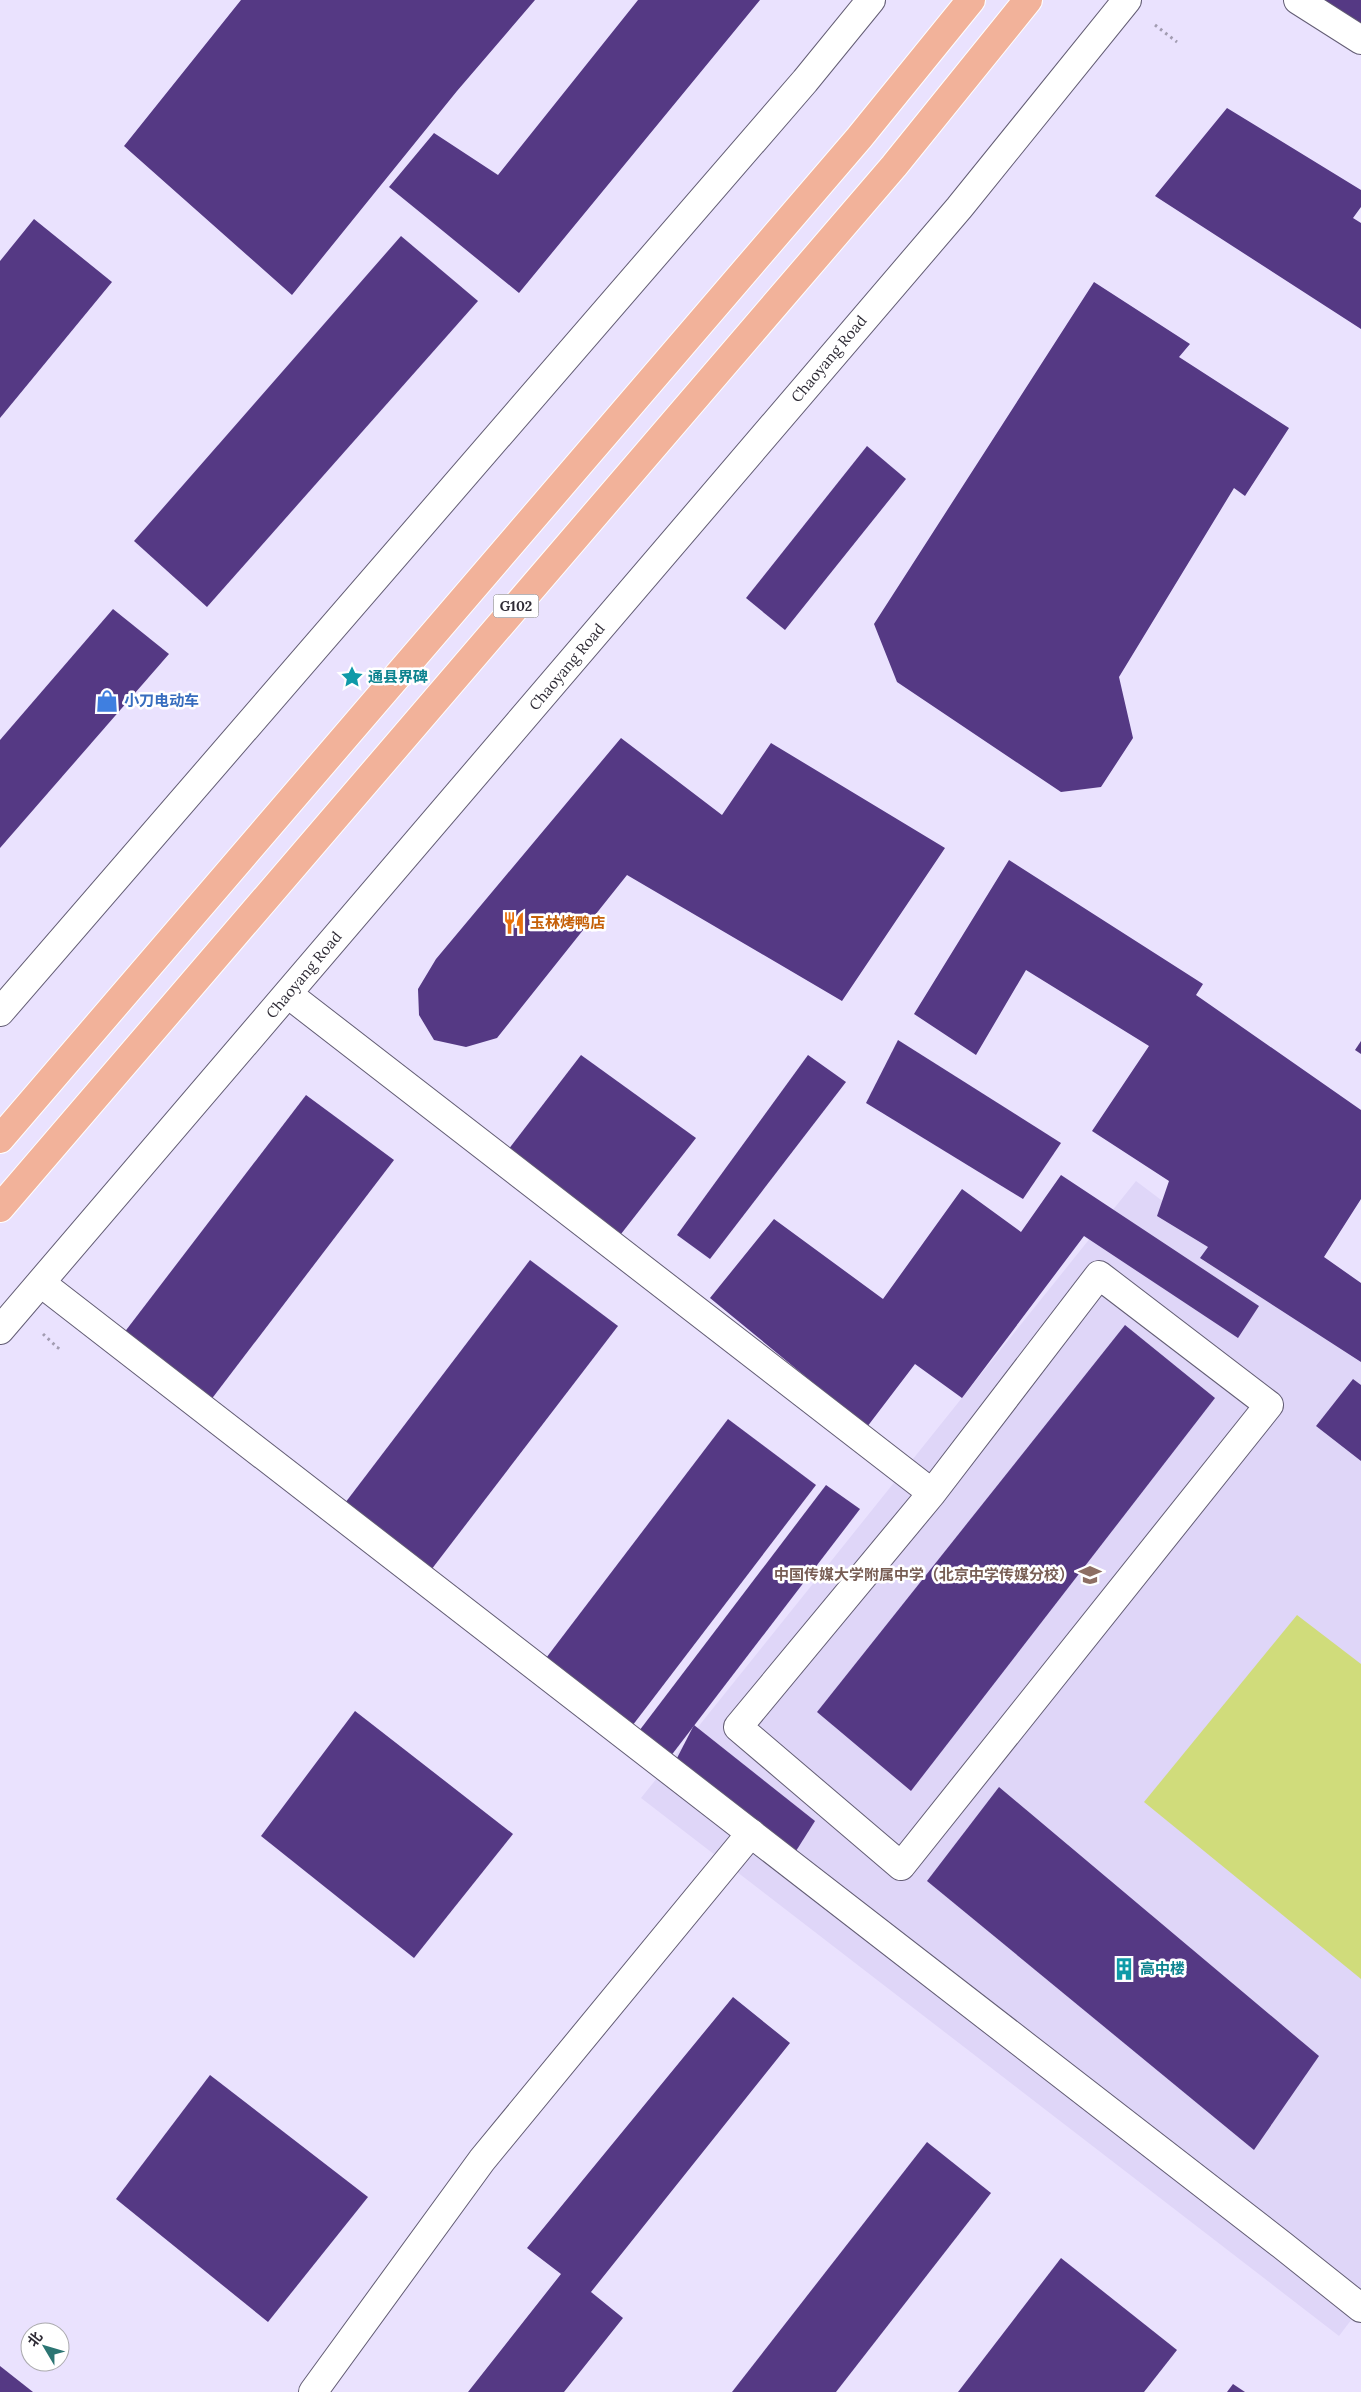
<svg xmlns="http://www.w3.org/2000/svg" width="1361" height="2392" viewBox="0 0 1361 2392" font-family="Lora,'Noto Sans SC',serif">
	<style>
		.built { fill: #dfd6f8 }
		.green { fill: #d0dc7b }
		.building { fill: #553984 }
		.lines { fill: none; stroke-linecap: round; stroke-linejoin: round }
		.minor-casing { stroke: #635d74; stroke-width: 30 }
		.tertiary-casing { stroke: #635d74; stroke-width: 30 }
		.trunk-casing { stroke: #fff; stroke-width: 30 }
		.path { stroke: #a29cb1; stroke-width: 3; stroke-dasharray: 2.5 4; stroke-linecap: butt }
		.minor { stroke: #fff; stroke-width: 28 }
		.tertiary { stroke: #fff; stroke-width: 28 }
		.trunk { stroke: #f2b29a; stroke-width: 28 }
		.labels { text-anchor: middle; stroke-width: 5; stroke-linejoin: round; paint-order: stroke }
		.shield { fill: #fff; stroke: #6d6b72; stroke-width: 1 }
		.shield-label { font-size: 14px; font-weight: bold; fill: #2e2b35 }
		.street-label { font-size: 15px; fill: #2e2b35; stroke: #fff }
		.culture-label { font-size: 15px; font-weight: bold; fill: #0d838f; stroke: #fff; text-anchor: start }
		.shop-label { font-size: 15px; font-weight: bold; fill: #366cbe; stroke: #fff; text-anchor: start }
		.food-label { font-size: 15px; font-weight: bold; fill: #c56008; stroke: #fff; text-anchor: start }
		.education-label { font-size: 15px; font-weight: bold; fill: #785e54; stroke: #fff; text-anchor: end }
	</style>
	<rect width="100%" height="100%" fill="#eae2fe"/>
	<polygon class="built" points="1136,1181 1361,1351 1361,2307 1339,2336 641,1798"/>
	<polygon class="green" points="1297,1615 1361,1664 1361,1979 1144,1802"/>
	<g class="building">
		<polygon points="241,0 535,0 457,91 292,295 124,146"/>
		<polygon points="638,0 760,0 519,293 389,187 434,133 498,175"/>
		<polygon points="1323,0 1361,0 1361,24"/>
		<polygon points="1227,108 1361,190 1361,207 1353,218 1361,223 1361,329 1155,196"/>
		<polygon points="34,219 112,282 0,418 0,261"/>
		<polygon points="401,236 478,301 207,607 134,541"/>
		<polygon points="1094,282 1190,344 1179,357 1289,428 1245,496 1234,488 1119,677 1133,738 1101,787 1061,792 897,682 874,624"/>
		<polygon points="867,446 906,479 785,630 746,598"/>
		<polygon points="113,609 169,654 0,848 0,740"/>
		<polygon points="621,738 722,815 771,743 945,848 842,1001 627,875 497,1038 466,1047 434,1040 419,1015 418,989 436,959"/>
		<polygon points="1009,860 1203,984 1196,995 1361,1110 1361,1199 1324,1257 1361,1283 1361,1362 1200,1258 1208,1247 1157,1216 1169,1181 1092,1131 1149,1046 1026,970 976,1055 914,1014"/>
		<polygon points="898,1040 1061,1143 1023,1199 866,1103"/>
		<polygon points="1361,1041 1361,1054 1355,1050"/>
		<polygon points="581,1055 696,1138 621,1234 508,1150"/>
		<polygon points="808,1055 846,1082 710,1259 677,1235"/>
		<polygon points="306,1095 394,1160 204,1409 117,1342"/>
		<polygon points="1061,1175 1259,1306 1238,1338 1084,1236 962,1398 915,1364 867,1427 710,1298 774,1219 883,1299 962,1189 1021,1232"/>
		<polygon points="530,1260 618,1326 428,1574 342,1507"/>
		<polygon points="1125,1325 1215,1398 911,1791 817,1712"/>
		<polygon points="1353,1379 1361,1385 1361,1461 1316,1426"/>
		<polygon points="728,1419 816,1485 626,1734 540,1666"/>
		<polygon points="826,1485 860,1509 667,1761 636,1735"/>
		<polygon points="355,1711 513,1834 414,1958 261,1836"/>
		<polygon points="694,1725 815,1821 796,1851 676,1760"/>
		<polygon points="999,1787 1319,2056 1254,2150 927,1881"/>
		<polygon points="733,1997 790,2043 591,2292 623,2318 564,2392 468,2392 561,2274 527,2248"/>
		<polygon points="210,2075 368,2197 268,2322 116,2199"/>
		<polygon points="927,2142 991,2193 836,2392 732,2392"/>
		<polygon points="1061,2258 1177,2350 1144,2392 958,2392"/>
		<polygon points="0,2366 33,2392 0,2392"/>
		<polygon points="1233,2384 1245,2392 1227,2392"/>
	</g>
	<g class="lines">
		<defs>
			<g id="minor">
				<polyline points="1298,0 1361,40"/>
				<polyline points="288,994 932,1493 738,1727 901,1866 1269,1405 1099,1275 932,1493"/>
				<polyline points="41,1283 1282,2245 1361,2308"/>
				<polyline points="313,2392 482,2160 751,1833"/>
			</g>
			<g id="tertiary">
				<polyline points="0,1012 805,81 871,0"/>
				<polyline points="0,1330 959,208 1127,0"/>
			</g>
			<g id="trunk">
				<polyline points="0,1139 859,138 971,0"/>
				<polyline points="0,1208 894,166 1028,0"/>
			</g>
		</defs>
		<use href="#minor" class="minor-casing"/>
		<use href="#tertiary" class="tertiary-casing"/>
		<use href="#trunk" class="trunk-casing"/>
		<g class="path">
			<polyline points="1155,25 1177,42"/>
			<polyline points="43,1334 58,1348 60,1345"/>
		</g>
		<use href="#minor" class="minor"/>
		<use href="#tertiary" class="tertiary"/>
		<use href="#trunk" class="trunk"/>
	</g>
	<defs>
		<symbol id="sight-bare" viewBox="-9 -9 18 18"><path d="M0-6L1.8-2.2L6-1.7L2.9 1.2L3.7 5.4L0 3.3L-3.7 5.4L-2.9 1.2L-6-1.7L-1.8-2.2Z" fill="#0f9aa8" stroke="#fff" stroke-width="2.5" paint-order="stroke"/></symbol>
		<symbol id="shop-bare" viewBox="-9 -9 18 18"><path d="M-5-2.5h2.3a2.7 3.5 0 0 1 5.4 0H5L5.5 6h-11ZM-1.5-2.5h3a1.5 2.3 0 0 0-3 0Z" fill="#3f7fe0" stroke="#fff" stroke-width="2.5" paint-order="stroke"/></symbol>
		<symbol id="restaurant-bare" viewBox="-9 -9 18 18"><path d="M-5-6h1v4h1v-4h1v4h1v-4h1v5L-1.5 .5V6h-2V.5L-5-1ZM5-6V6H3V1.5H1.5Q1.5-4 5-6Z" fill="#e8710a" stroke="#fff" stroke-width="2.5" paint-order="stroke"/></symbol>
		<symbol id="school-bare" viewBox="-9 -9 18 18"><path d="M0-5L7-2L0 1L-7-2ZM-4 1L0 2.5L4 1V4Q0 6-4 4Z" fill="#8d6e63" stroke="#fff" stroke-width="2.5" paint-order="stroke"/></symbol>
		<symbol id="building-bare" viewBox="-9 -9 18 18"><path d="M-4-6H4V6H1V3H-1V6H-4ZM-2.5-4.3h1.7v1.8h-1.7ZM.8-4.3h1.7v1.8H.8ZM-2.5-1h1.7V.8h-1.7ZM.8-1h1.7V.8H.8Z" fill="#0f9aa8" stroke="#fff" stroke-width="2.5" paint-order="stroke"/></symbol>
	</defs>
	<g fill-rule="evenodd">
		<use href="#sight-bare" x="336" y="661" width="32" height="32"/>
		<use href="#shop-bare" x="91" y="685" width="32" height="32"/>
		<use href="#restaurant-bare" x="498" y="907" width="32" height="32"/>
		<use href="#school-bare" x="1074" y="1559" width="32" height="32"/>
		<use href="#building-bare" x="1108" y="1953" width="32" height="32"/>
	</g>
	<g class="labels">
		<rect class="shield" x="493.5" y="594.5" width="45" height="23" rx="4"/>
		<g class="shield-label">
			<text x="516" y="611">G102</text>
		</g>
		<g class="street-label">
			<text transform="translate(829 359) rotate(-50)" y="5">Chaoyang Road</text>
			<text transform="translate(567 667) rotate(-50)" y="5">Chaoyang Road</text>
			<text transform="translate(304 975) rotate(-50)" y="5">Chaoyang Road</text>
		</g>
		<g class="culture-label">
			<text x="368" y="682">通县界碑</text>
			<text x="1140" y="1974">高中楼</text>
		</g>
		<g class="shop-label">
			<text x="124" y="706">小刀电动车</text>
		</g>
		<g class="food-label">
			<text x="530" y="928">玉林烤鸭店</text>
		</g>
		<g class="education-label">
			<text x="1074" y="1580">中国传媒大学附属中学（北京中学传媒分校）</text>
		</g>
	</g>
	<g transform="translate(45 2347) rotate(308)"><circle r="24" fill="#ffffff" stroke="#abaaae"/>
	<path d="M0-4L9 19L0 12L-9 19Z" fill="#2c7573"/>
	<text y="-8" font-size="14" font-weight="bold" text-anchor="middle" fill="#2e2b35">北</text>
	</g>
</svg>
